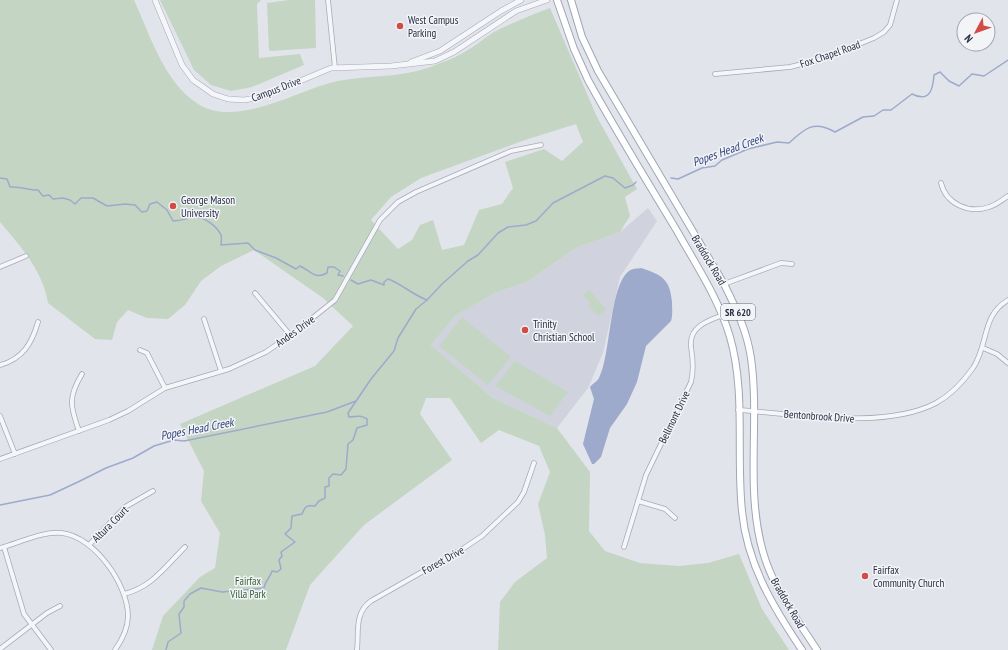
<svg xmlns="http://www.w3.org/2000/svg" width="1008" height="650" viewBox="0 0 1008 650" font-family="'PT Sans Narrow',sans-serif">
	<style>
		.built { fill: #d0d3dd }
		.green { fill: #c4d5c3; fill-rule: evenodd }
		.water { fill: #9daacc }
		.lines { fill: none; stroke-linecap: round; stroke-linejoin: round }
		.stream { stroke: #9daacc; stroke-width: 1.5 }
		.minor-casing { stroke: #a7aab6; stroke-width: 5.5 }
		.tertiary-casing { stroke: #a7aab6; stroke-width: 6 }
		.primary-casing { stroke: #a1a6b7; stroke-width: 8 }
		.minor { stroke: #f5f6f9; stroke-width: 4 }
		.tertiary { stroke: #f5f6f9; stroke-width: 5 }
		.primary { stroke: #fff; stroke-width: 6 }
		.poi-dot { fill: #d34b45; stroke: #f2f4f8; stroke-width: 1.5 }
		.labels { text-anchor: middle; stroke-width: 3; stroke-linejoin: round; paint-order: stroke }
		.shield { fill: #f2f4f8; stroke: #66697a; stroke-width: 1 }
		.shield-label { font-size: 10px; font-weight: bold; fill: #2a2e44 }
		.poi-label { font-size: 11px; fill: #2a2e44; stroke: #f2f4f8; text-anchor: start }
		.street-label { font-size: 11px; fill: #2a2e44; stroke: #f2f4f8 }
		.park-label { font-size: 11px; fill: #366037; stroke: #f2f4f8 }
		.water-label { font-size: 12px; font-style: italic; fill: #32447a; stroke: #f2f4f8 }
	</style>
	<rect width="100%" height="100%" fill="#e2e4eb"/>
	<polygon class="built" points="648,208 657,221 620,277 603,353 588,388 557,428 493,398 431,345 455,316 495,293 527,282 576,248 620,232"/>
	<g class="green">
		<path d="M0,0H134C150,35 164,82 198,104C237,129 299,89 338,81C369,75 403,78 433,66C442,62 453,59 461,54C473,48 483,39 494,32C512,23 531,15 550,8L597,117L637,189L625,197L630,216L620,232L576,248L527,282L495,293L455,316L431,345L493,398L557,428L590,472L589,531L605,551L640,563L679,566L708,563L739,554L762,609L789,650H498L500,602L515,582L547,558L545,535L538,504L550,472L539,446L499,430L481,443L450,398H426L420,414L452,460L364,525L310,585L286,650H152L163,616L200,577L215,568L220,533L201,501L204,471L180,424L315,366L353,326L323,298L254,250L221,266L201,281L185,305L168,319L147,318L128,310L117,322L112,340L95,339L48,303C43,271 21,247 0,222ZM576,124L583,142L562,161L544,149L505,162L513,188L502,204L479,210L464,245L442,250L433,220L420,225L412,240L398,249L371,220L391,197L421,178L525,140Z"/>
		<polygon points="160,0 261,0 257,4 259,58 300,54 304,65 252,87 231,91 211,85 194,70"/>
		<polygon points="289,0 315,0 316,48 271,51 269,50 267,3"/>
		<polygon points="589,290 606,309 598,316 588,305 590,303 583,295"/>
		<polygon points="462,317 511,357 488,385 439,346"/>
		<polygon points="515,361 568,392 550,416 495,386"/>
	</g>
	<path class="water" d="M641,268C662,275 670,279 672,302C672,309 673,315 671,321L646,346L637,382L627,404L610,428L601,457L594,464H592L583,444L594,399L590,387C593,383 597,382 599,378C611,356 609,286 629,271C633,268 637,269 641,268Z"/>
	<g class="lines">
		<g class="stream">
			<path d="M0,178L7,179L10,187C20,186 28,190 38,190L43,196L49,195L53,199L63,198L70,200L75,204L81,198H93L107,206L125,204L135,205L142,212L147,211L150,204L157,202L167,210L173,221C182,221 187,218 195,217C204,217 217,226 221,235C222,238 221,242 221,245L248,243L255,250L276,258L296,269L300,266C311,271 315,280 327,273L328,267H334L340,271L338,275L343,276"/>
			<path d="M671,178L678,179L702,168L715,166L722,160L748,149L777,142L789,143C805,128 814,120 835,132L863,117L874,116L883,110H891L912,94C930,103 933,89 934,75L940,72L949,81L959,86L972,74L984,76L1008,60"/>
			<path d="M351,280L358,284L371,280L384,285V282L388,279C402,284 413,295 427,300"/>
			<polyline points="0,505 50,495 78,482 106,468 133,458 154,446 174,440 184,441 327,412 356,401"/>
			<path d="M166,650L168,642L181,633L179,614L184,607V601L190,594L201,588L222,592L264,588C265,581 270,578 272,571L277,572L281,569L279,560L282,556L281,552L295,542L285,534L291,528L292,516L302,514C305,506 307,505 315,506L319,501L325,498V487L329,486V478L333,474L341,475L346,469L348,444L353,440L357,428L367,425V419C359,414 356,417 349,417L348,413L371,379L394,351L398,338L416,309L427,300L442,284L468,261L478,255L498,233L508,227L526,225L536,221L553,203L605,176L613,178L625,188L633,185L636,182"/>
		</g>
		<defs>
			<g id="minor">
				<polyline points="328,0 335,68"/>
				<polyline points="715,74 790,67 822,59 874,38 884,32 890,25 897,0"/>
				<path d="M941,183C946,204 969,214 989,207C996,205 1002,200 1008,196"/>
				<polyline points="0,267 26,256"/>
				<polyline points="724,284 781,263 792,264"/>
				<polyline points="255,293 291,336"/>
				<polyline points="204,319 221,371"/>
				<polyline points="983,348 997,354 1008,363"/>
				<polyline points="140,350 147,353 165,388"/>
				<path d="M0,365C23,359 32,343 38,322"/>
				<path d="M738,410C795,414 885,430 936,403C951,395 963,382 973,368C989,344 981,316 1008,300"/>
				<polyline points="0,416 15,454"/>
				<path d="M79,431C70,406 68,397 82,374"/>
				<polyline points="0,459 109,420 128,411 165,388 229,369 266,352 295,332 335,300 380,220 398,202 416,192 511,151 541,145"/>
				<polyline points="638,501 665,509 675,518"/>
				<polyline points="89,545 125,507 153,491"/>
				<polyline points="4,547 24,614 51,650"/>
				<path d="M624,547L646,475L691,382C694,370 693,359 691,347C688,322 718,318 737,310"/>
				<path d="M0,548C19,543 42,531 62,533C95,537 128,585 128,616C128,629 122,640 115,650"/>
				<path d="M124,594C152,587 165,567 185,547"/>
				<polyline points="0,649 47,613 60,606"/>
				<path d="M357,650C359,632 354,613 371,601L464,548L482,536L518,502L524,492L534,463"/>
			</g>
			<g id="tertiary">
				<polyline points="155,0 182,65 193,80 213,94 228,99 244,100 262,97 331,68 391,66 435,61 454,52 516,11 547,0"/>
				<polyline points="411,62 440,51 501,11 521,0"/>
			</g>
			<g id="primary">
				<path d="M557,0L574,49L588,80C616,131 647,181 677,231C696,265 719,299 730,337C746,392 736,455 742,511C747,564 773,607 802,650"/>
				<path d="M571,0L582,37L598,71L724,284C736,308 747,331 751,358C760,422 745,489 763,552C773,588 797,619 817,650"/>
			</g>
		</defs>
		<use href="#minor" class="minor-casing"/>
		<use href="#tertiary" class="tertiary-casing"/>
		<use href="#primary" class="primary-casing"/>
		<use href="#minor" class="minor"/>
		<use href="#tertiary" class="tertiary"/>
		<use href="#primary" class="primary"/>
	</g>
	<g class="poi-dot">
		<circle cx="400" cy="26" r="4"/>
		<circle cx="173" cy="206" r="4"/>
		<circle cx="525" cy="330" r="4"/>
		<circle cx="865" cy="576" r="4"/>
	</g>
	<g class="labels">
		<rect class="shield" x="721" y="304" width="34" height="16" rx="3"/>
		<g class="shield-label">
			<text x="738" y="316">SR 620</text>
		</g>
		<g class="poi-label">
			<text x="408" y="24">West Campus<tspan x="408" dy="13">Parking</tspan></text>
			<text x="181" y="204">George Mason<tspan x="181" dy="13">University</tspan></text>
			<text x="533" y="328">Trinity<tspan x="533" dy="13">Christian School</tspan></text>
			<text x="873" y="574">Fairfax<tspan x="873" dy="13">Community Church</tspan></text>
		</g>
		<g class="street-label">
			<text transform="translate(830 54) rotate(-19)" y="4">Fox Chapel Road</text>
			<text transform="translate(276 89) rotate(-21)" y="4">Campus Drive</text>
			<text transform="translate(709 260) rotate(59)" y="4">Braddock Road</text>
			<text transform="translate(295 331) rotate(-36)" y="4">Andes Drive</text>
			<text transform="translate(819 416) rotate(4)" y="4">Bentonbrook Drive</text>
			<text transform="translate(674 417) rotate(-64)" y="4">Bellmont Drive</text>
			<text transform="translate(110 524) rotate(-45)" y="4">Altura Court</text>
			<text transform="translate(443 560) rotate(-29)" y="4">Forest Drive</text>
			<text transform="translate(788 603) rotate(60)" y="4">Braddock Road</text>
		</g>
		<g class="park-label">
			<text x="248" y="585">Fairfax<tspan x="248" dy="13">Villa Park</tspan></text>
		</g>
		<g class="water-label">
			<text transform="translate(728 150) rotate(-20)" y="4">Popes Head Creek</text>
			<text transform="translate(197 429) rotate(-11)" y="4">Popes Head Creek</text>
		</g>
	</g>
	<g transform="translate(976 32) rotate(229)"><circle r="19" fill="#f2f4f8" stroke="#a2a5b0"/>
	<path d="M0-3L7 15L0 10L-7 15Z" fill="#d34b45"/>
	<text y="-6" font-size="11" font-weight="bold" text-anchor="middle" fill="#2a2e44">N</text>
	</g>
</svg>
